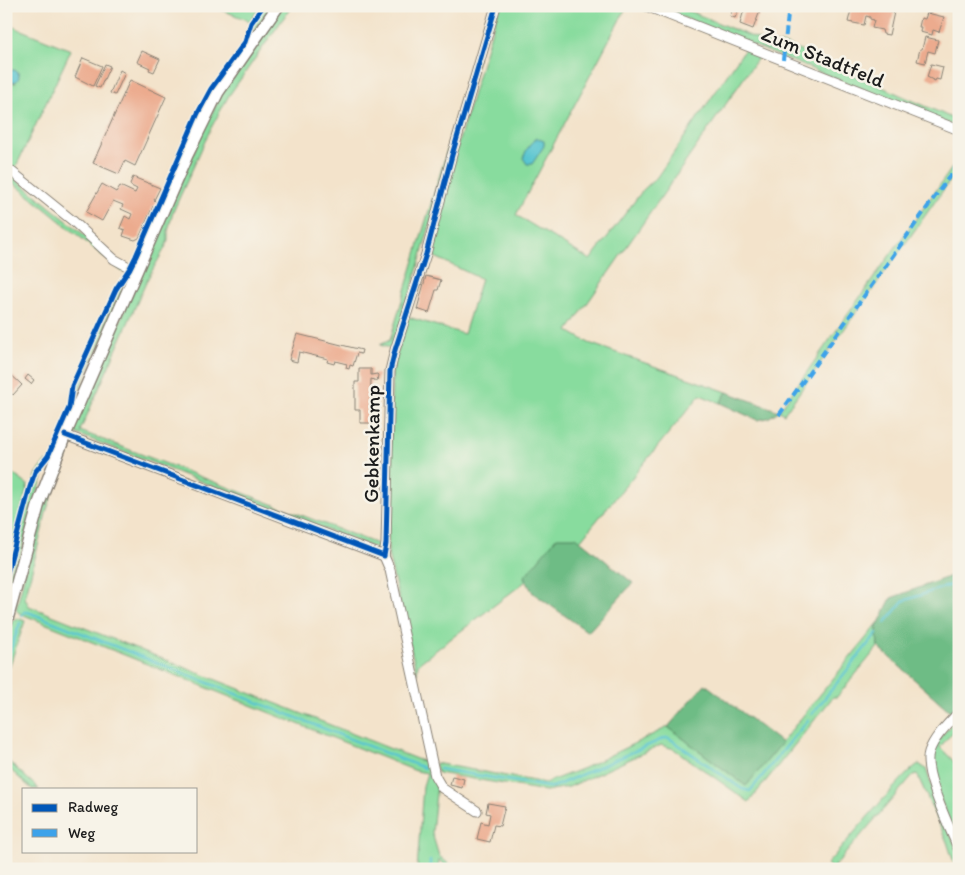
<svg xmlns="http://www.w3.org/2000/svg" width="965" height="875" viewBox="0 0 965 875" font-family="Itim,sans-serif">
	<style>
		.green { fill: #88dc9e; stroke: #527c5d }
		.forest { fill: #6ebc85; stroke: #456c50 }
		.water { fill: #58c5d0; stroke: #3a7076 }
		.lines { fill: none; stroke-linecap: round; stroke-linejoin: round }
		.stream { stroke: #58c5d0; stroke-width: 2.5 }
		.building { fill: #ecab8e }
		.street-casing { stroke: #888074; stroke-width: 11 }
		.secondary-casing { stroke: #888074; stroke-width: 14 }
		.street { stroke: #fff; stroke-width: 9 }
		.secondary { stroke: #fff; stroke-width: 11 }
		.quiet { stroke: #3da2ea; stroke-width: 4; stroke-dasharray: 8 4; stroke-linecap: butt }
		.cycleway-casing { stroke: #f7f3e8; stroke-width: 8 }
		.cycleway { stroke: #0057b8; stroke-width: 5 }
		.labels { text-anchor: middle; stroke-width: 5; stroke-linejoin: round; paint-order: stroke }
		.street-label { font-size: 21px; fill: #1c1c1c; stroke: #f7f3e8 }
	</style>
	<rect width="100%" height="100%" fill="#f7f3e8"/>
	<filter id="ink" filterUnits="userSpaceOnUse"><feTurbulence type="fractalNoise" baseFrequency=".02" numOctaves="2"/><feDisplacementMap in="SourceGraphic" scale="10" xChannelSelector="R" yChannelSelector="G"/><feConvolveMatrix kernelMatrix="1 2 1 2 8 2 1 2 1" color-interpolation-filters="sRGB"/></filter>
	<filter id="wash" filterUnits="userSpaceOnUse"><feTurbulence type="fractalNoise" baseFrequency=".0096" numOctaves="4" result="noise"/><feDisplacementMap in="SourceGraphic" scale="20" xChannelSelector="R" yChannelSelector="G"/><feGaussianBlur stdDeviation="1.12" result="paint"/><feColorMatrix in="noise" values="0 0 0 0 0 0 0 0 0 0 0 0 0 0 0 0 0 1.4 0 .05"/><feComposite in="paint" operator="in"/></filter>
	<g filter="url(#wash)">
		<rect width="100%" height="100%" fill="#f3e3cb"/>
		<g class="green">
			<polygon points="211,6 261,6 250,21"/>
			<polygon points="265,6 272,6 249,38 253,24"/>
			<polygon points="283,6 292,6 228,97 211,128 173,212 168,231 168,240 165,248 148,278 80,431 380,545 383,544 383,546 380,550 72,432 206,124 222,94"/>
			<polygon points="499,6 627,6 516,215 590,260 643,190 657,177 745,49 760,55 568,331 589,343 727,392 720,403 700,395 580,541 575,537 524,577 526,581 418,664 417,674 388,554 392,370 408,317 464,334 481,279 429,254 449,174"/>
			<polygon points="655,6 677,6 762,41 787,45 941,113 959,122 959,128"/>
			<polygon points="6,24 71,50 14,171 6,165 6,98 8,98 8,90 6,88 6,78 13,83 16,83 9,71 6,76"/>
			<polygon points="478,57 416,274 393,349 380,345 390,340 473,64"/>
			<polygon points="959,158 959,168 784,414 779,411"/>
			<polygon points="6,171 126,269 123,272 6,177"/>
			<polygon points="130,272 129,279 73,403 74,388 118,290"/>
			<polygon points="67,440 77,441 71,444 69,450 47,509 25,598 29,606 57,617 419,760 429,762 437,783 432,833 439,856 455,869 450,869 439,860 438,869 417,869 423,786 427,773 416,771 19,613 16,610 42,503"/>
			<polygon points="47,461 48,462 36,497 6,607 6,583 33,485 37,473"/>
			<polygon points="6,469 28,485 6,568"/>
			<polygon points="17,618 25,621 6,676 6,635 11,621"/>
			<polygon points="879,622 877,627 878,647 837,697 833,697 749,802 674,749 661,745 569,787 546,791 438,773 435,763 545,783 584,768 668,727 746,786"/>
			<path d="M959,715V725L940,747L959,767V843C950,821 923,768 935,746C941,735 951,725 959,715Z"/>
			<polygon points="6,759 39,789 32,789 6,766"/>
			<path d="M919,764L926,769L939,809L959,854V869H956L947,842L917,774L913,775L832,869L827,864C840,850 908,767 919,764Z"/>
		</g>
		<g class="forest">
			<polygon points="727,392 779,411 768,418 757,420 720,403"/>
			<polygon points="557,537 576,537 633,583 588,632 533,593 524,577"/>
			<polygon points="959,573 959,708 953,714 878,647 877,627 891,598"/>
			<polygon points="705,684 782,743 746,786 668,727"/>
		</g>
		<g class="water">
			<circle cx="13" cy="76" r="6"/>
			<polygon points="536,138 544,141 544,146 532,164 527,164 523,158 527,149"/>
		</g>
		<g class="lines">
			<g class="stream">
				<polyline points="22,616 24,612 28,612 424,768"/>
				<polyline points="885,623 903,601 959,582"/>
				<polyline points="6,662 20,623"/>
				<polyline points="812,714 877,633"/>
				<polyline points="440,769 548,787 553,787 665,738 669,738 742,789 750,791 808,720"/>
				<polyline points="430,869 430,861"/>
			</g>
		</g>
		<g id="blocks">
			<g class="building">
				<polygon points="734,6 740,6 735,18 730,16"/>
				<polygon points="747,6 760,11 753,29 740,24 743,13"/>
				<polygon points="852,6 865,6 876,10 877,7 894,12 889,35 883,34 882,30 872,28 874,20 870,19 870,17 866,16 864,25 848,22"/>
				<polygon points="927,13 944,17 939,32 933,30 932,35 920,32 921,27 919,27 921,18 925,19"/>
				<polygon points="925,37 938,40 935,53 928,51 925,63 917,61 920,49 922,49"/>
				<polygon points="142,51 160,59 154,72 149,70 150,68 137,62"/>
				<polygon points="83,58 102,66 93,86 75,77"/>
				<polygon points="105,64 110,66 100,88 95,86"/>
				<polygon points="931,64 943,67 940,80 936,79 935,81 927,77"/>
				<polygon points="120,70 125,73 115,95 110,93"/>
				<polygon points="130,80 166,97 135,166 125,161 119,174 93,163"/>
				<polygon points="133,177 160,188 154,200 157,203 155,207 153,206 139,238 135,240 123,236 125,230 120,228 125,216 130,219 132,214 121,209 123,205 113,201 102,221 86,212 102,184 116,192 120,186 135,193 137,189 131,186 130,184"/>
				<polygon points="426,276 441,280 438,290 436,290 429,313 417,309"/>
				<polygon points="297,334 362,350 361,354 357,353 353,366 350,365 349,369 346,368 347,364 335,361 334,364 327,362 328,359 299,352 297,362 289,360"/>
				<polygon points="359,369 371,369 371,375 377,374 378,375 377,381 371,379 370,410 373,410 373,423 360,423 360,410 355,410 355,382 359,382"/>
				<polygon points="6,370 22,385 13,395 6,389"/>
				<polygon points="28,375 34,380 31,384 25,379"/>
				<polygon points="452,776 464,779 462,788 450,785"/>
				<polygon points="488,803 505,806 500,826 494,825 490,842 477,839 481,822 488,824 490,814 486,813"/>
			</g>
		</g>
	</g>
	<g filter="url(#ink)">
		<use href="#blocks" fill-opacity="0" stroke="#888074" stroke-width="1"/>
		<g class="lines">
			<defs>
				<g id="street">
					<polyline points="646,6 959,130"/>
					<polyline points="6,167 73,221 114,259 136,271"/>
					<polyline points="65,435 384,556 386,544 390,371 395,350 426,254 452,155 496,6"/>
					<polyline points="384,556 390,570 435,776 442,788 477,811"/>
					<path d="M959,712C948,724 934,737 929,752C922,772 951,830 959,850"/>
				</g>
				<polyline id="secondary" points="6,623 39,503 65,435 187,155 218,92 278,6"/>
			</defs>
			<use href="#street" class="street-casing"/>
			<use href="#secondary" class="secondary-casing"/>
			<use href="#street" class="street"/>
			<use href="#secondary" class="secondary"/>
			<g class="quiet">
				<polyline points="783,60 789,6"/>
				<polyline points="779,415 959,163"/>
			</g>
			<defs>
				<g id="cycleway">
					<polyline points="65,435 384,556 386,544 390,371 395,350 426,254 452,155 496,6"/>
					<polyline points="6,577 30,487 35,472 48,456 69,408 72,386 116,289 130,268 136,256 198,113 211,89 245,42 251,23 263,6"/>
				</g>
			</defs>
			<use href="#cycleway" class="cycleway-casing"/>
			<use href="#cycleway" class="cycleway"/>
		</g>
	</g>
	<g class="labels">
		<g class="street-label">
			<text transform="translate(823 57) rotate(22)" y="7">Zum Stadtfeld</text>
			<text transform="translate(372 444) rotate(-89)" y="7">Gebkenkamp</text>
		</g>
	</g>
	<rect width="965" height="875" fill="none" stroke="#f7f3e8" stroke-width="25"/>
	<rect x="22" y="788" width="175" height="65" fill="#f7f3e8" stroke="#9f9d96"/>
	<rect x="32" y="804" width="25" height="8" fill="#0057b8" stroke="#9f9d96"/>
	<text x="68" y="812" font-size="15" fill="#1c1c1c">Radweg</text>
	<rect x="32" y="829" width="25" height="8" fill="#3da2ea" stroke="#9f9d96"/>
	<text x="68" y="838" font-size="15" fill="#1c1c1c">Weg</text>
</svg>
